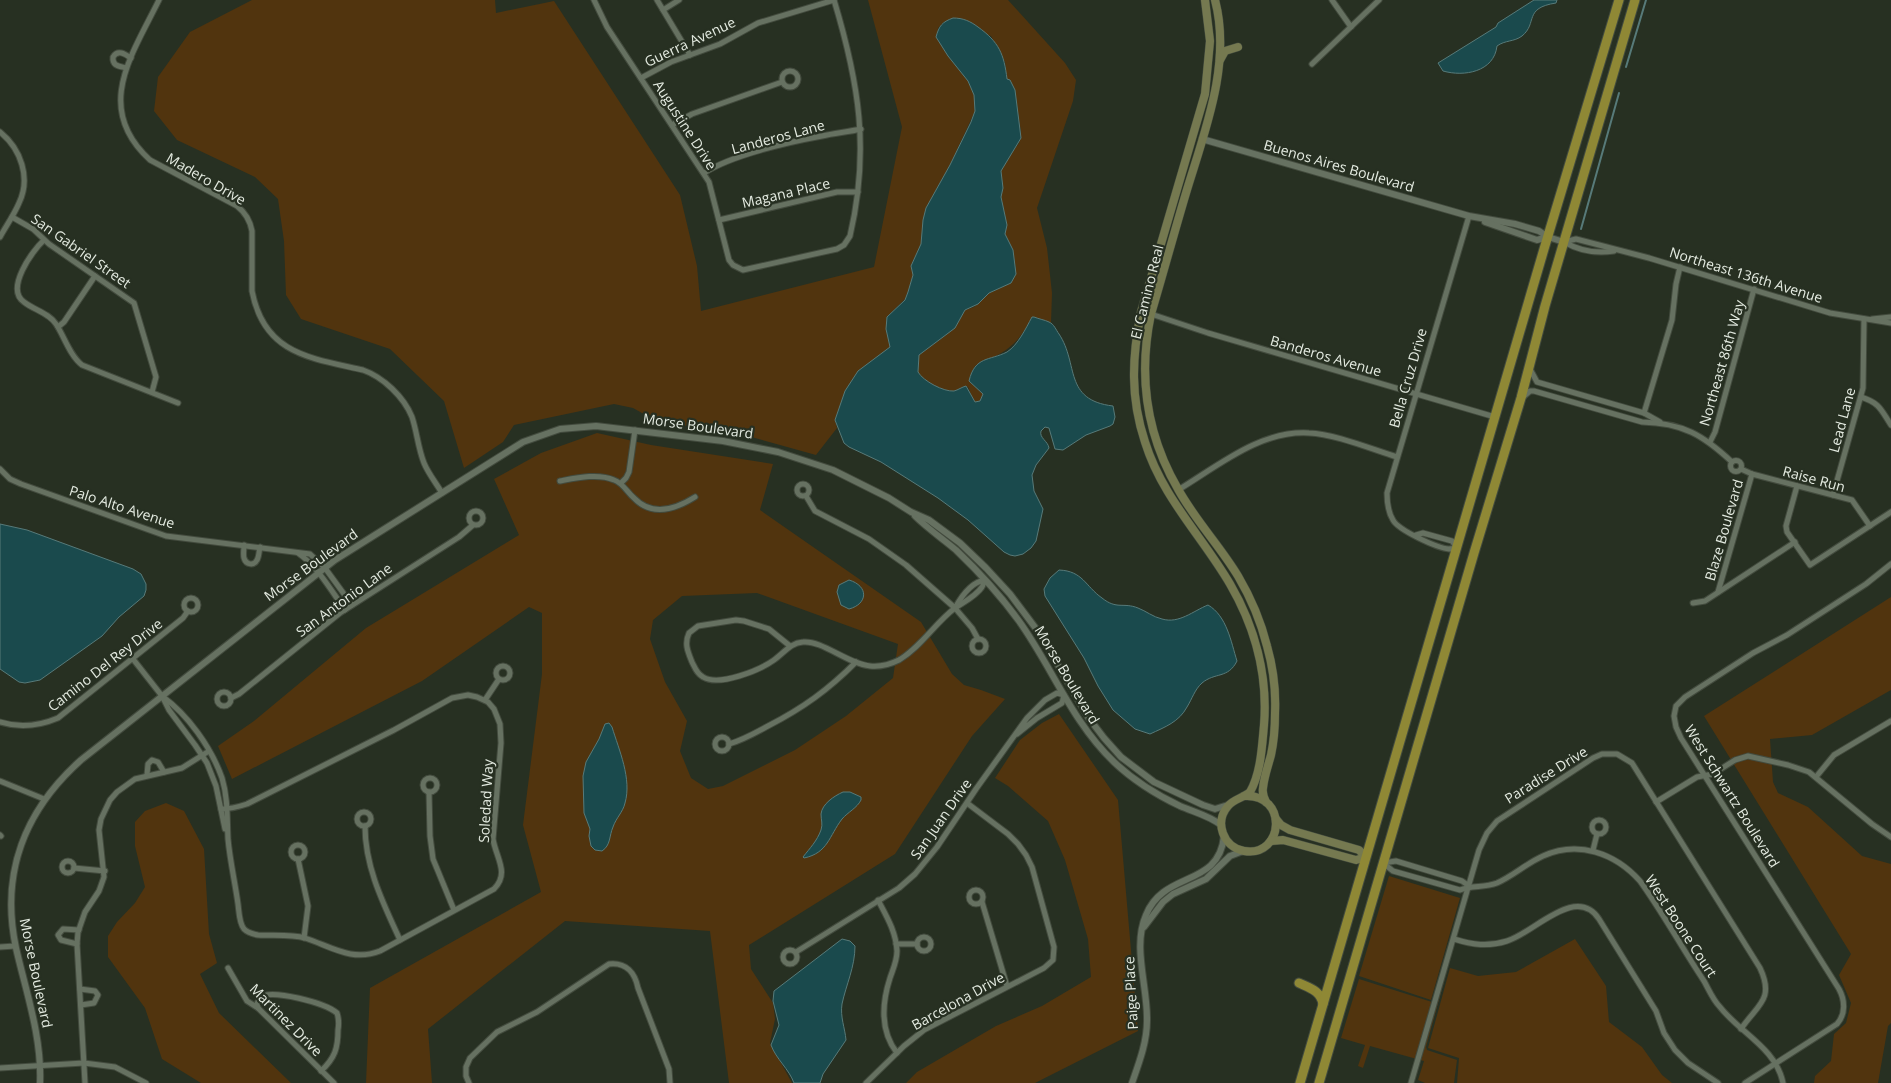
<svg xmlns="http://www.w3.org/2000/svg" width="1891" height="1083" viewBox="0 0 1891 1083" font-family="'Open Sans',sans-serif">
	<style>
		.green { fill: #51340e; fill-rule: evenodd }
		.water { fill: #1a4a4d; stroke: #577a79 }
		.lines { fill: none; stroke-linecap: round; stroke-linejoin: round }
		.stream { stroke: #577a79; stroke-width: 2 }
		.minor-casing { stroke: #434b3e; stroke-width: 7 }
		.tertiary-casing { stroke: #434b3e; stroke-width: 8 }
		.secondary-casing { stroke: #434b3e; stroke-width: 9 }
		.trunk-casing { stroke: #434b3e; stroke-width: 11 }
		.minor { stroke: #667161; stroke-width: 5 }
		.tertiary { stroke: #667161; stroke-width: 6 }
		.secondary { stroke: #757950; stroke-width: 8 }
		.trunk { stroke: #8f8835; stroke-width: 9 }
		.labels { text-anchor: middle; stroke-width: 4.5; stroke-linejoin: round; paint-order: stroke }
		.street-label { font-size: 14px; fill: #e4ebe1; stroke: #273022 }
	</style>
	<rect width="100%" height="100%" fill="#273022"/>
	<g class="green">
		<path d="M252,0H495L496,13L554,1L680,195L697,266L701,311L874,267L902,127L868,0H1008L1065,63L1076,80L1073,101L1037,208L1047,248L1052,293L1051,323L1032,317C1016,348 1005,352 975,366L969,381L983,394L980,401L974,402L968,387L964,386C960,388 957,391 953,391C942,391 923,382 918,372L919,355L946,335L965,310L974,307L989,293L1004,286L1016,270L1013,250L1005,234L1007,225L1001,197L1003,186L1001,171L1003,164L1019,143L1021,133L1015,90L1007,80L1005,62L991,36L944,22L938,28L937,37L948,56L968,81L974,95L975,111L950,165L926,208L923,220L921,244L911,266L913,275L908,292L905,299L887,317L886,329L890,347L884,353L864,367L845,391L835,420L837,428L816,455L741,434L681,425L642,413L633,408L614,404L514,425L503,442L464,468L444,401L390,349L301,319L286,295L284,241L278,199L255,177L177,140L154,111L158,77L190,32Z"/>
		<path d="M597,433L651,445L773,464L760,510L921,622L952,674L964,685L981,690L1005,699L972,736L895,854L749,945L751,969L773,1003L775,1019L770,1043L792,1083H729L710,931L565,921L428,1029L432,1083H366L370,988L541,892L523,825L542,674V613L529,607L422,681L232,779L218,746L254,721L366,628L519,535L494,479L541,453ZM757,593L898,644L893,678L846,716L795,750L723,786L708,789L691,778L680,751L687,721L665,682L650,639L653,620L682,596Z"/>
		<polygon points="1891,597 1891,690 1812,735 1770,739 1773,782 1778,793 1808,807 1862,856 1891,864 1891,1023 1888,1026 1878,1083 1814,1083 1815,1076 1831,1061 1834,1034 1846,1023 1851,1003 1839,975 1851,954 1704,716"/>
		<polygon points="1059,714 1118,800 1138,1031 1035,1083 906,1083 917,1072 996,1026 1042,1006 1091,977 1088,939 1065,860 1048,821 1008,786 995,778 1020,740 1042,723"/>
		<polygon points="166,803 184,811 204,849 209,934 217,963 200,974 219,1013 291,1083 201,1083 162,1059 145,1008 108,957 108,936 117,922 135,903 145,887 135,846 135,822 145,811"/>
		<polygon points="1389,876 1460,898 1431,1000 1359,976"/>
		<polygon points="1462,916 1426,1047 1427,1050 1457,1060 1454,1083 1425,1083 1418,1080 1424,1061 1370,1046 1363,1068 1358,1066 1365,1045 1341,1038 1359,979 1432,1002"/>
		<polygon points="1575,939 1606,986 1609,1022 1642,1047 1662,1075 1672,1083 1457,1083 1459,1058 1428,1048 1450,968 1478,976 1516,972"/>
	</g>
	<g class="water">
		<path d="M1534,0H1557L1556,3C1523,8 1538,23 1522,36C1514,42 1505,40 1497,46C1494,72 1464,77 1443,71L1438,63L1496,27L1498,23Z"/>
		<path d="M953,18C963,18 970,21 978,27C999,42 1004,54 1007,79L1010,80L1015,90L1021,138L1001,171L1003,188L1001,197L1007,225L1005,234L1013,250L1016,274L1011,283L989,293L978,304L965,310L955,328L919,355L918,372C923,381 944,392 954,391C958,390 962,387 966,386L975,402L980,401L983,394L969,381C975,356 989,361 1007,352C1018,345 1026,328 1032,317H1034C1039,319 1045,320 1049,322C1054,324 1056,330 1059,334C1079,364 1063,400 1113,406L1115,417L1113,424L1110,426L1086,435L1063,450L1055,449L1049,428L1045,427L1041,431C1039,438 1048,441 1049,448L1036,465L1032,475L1034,491L1043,509L1036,541L1031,548L1023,554L1015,556L1010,555L1004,552L968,520L938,498L881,462L849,447L844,443L835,420L845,391L858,371L890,347L886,329L887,317L905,300L908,292L913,275L911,266L921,244L923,220L926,208L950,165L971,122L975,111L974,95L968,81L948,56L936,37C939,26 942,22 953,18Z"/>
		<polygon points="0,524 27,530 133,569 141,574 146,584 146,590 144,596 119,617 102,636 40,680 25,683 19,682 0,669"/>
		<path d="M1059,570C1083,571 1085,586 1102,598C1117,610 1123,602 1138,608C1146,611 1153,617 1162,619C1179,624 1193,611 1208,605C1227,616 1231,642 1237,661C1228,679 1215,672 1202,683C1195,689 1192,699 1187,707C1179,722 1165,727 1150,734L1135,729L1113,710L1098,686L1084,658L1045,596L1044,589L1050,578Z"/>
		<path d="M849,580C869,586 868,604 849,609L841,605L837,592L839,585Z"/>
		<path d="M609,723L612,727C619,750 632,779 625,803C623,812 616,818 613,827C609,836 611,845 602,851L595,850L591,846L589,836L590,829L584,813L583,776L586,762L599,739L605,724Z"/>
		<path d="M843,792H850L861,797V800C857,808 848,812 842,819C829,836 828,853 804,858L803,857C810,848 817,841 821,830C823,824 821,820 821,814C822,804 834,796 843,792Z"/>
		<path d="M842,939L850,941L855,946C855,967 846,985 842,1004C840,1017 845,1028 846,1040L823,1074L820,1083H794C789,1069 776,1059 771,1045L779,1025L773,1001L774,991Z"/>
	</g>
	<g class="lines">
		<g class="stream">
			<polyline points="1626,67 1646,0"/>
			<polyline points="1581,229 1619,93"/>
		</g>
		<defs>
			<g id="minor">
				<path d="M159,0C132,55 93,108 150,160L237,206C246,213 250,220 252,231V291C264,354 310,358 363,370C383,377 404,397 412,417C417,432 418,448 424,463C428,473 436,483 442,493"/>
				<path d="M594,0L607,27L709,182L729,260L733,265L743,270L837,249L844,245L850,236C870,150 859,83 834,0"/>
				<polyline points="657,0 690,55"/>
				<polyline points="1332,0 1351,27"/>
				<polyline points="663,10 679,0"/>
				<polyline points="1312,64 1379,0"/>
				<path d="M126,68C119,66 112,66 113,57C118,49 125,54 131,58"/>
				<circle cx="790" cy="79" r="8"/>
				<polyline points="641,78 671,62 720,44 758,23 834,0"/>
				<polyline points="672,125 692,114 782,82"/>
				<path d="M0,132C21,149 31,178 19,203C14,215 6,226 0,237"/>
				<path d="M704,173C732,155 789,142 822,136C835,133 848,132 861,129"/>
				<polyline points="12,217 33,229 49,244 134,303 156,377 152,392"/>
				<polyline points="719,220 837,192 858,192"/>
				<path d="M44,240C32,251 5,289 24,302C34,310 49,313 56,324C64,336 70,356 82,365L178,403"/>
				<polyline points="1564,242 1576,239 1649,258 1830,313 1891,323"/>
				<path d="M1564,242C1580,251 1596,254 1614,251"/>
				<polyline points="1151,314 1208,333 1495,417"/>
				<polyline points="1872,319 1891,317"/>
				<polyline points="58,327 64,322 95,276"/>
				<polyline points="1530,369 1537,382 1644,413 1660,422"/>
				<path d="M1861,397C1880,403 1881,410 1891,425"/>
				<path d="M1522,398L1530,391H1534L1642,422C1683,423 1703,435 1732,462"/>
				<polyline points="1644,413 1672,320 1676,284 1680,267"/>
				<polyline points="1710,442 1715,432 1754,289"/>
				<circle cx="1736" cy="466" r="5.5"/>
				<polyline points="0,469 10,479 21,484 166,536 310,554 325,568 352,605"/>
				<polyline points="1741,469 1752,474 1852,500 1870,526"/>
				<path d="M560,481C576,478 598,473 614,480C623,483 627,492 634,498C652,517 676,509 695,497"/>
				<polyline points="621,483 626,478 629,472 635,430"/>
				<circle cx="803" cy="490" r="6"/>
				<polyline points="1797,486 1786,526 1787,532 1810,565 1891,512"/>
				<path d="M1178,490C1218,466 1260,430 1309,433C1335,434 1371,449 1397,457"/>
				<polyline points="1833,495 1863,388 1864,319"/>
				<polyline points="806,496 815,511 869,539 906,565 955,608 972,628 978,639"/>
				<circle cx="476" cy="518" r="7"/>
				<path d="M1416,535L1423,533L1452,541L1457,548C1456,548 1450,549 1449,549C1437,548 1398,530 1393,520C1388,512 1387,503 1387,493L1469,216"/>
				<path d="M244,545C244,549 243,555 244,558C246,565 254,566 257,560C259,557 259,551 260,547"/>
				<path d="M298,553C318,567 331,590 345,610"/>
				<polyline points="1718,592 1752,474"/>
				<circle cx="191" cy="605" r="7"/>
				<polyline points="1693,603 1705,601 1795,542"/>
				<path d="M955,608C961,597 971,582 985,580"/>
				<circle cx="979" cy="646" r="7"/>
				<path d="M790,646L769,629L744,621L736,620L698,626L689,633C684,644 688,652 692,662C695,668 697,674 703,677C719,687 760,670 774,660C784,653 790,643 803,642C822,640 848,664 870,666C880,667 891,664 899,660C921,647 935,623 955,608C964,602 976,596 982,587C983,586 984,581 985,580"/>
				<polyline points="133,659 162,696 169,710 195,745 207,763 216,786 225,829"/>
				<circle cx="503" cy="673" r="7"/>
				<circle cx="224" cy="699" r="7"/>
				<path d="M162,696C188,715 211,747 222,778C228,798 227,818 228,839C230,861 235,882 238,904C239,911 239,923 244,929C248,933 253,934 258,935C273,936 291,934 305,938C332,947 352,962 380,951L494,889C510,873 496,858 493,839L501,743L500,724L494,709L488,702L477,697L468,695L452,698L394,730L247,804C238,807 230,809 221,809"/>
				<polyline points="231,698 239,694 340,613 459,537 473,525"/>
				<polyline points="485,700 499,679"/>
				<path d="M0,722C19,728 39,726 58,718L183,618L188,611"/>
				<circle cx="722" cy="744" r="7"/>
				<path d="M729,744C743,740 755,733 768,726C803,708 828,690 856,662"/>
				<polyline points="147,775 148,764 152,760 158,762 164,772"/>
				<polyline points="1816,777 1834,755 1891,721"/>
				<circle cx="430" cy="785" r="7"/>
				<polyline points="0,781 44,799"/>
				<polyline points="429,792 430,836 433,859 454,910"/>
				<polyline points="1656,802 1697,777 1713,774 1735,760 1748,756 1788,765 1809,772 1872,824 1891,837"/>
				<circle cx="364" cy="819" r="7"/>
				<circle cx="1599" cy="827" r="7"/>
				<path d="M365,826C365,867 383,903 400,940"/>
				<polyline points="0,835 1,836"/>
				<circle cx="298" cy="852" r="7"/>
				<polyline points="1593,850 1597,834"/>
				<polyline points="298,859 308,906 304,938"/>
				<circle cx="68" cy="867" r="6"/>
				<path d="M1383,863L1393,871L1460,890C1472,885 1484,888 1497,883C1513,876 1527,863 1543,856C1578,840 1615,853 1640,881C1663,913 1682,948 1704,981C1709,990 1713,1000 1720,1007C1740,1033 1776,1048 1783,1083"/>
				<polyline points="1383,863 1396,861 1462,881 1469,886"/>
				<polyline points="74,868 105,871"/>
				<circle cx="976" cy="897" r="7"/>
				<path d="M878,900C887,917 896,932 897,951C897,961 893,969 890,978C882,1003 880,1031 897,1053"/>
				<polyline points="982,902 1007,986"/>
				<circle cx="924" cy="944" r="7"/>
				<path d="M1454,939C1473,945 1488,947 1507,941C1534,933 1576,884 1599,919L1656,1011L1664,1033L1675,1050L1688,1063L1718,1083"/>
				<polyline points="77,944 61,940 58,935 63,929 79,930"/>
				<polyline points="896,944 917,944"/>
				<polyline points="0,947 15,946"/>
				<circle cx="790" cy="957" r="7"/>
				<polyline points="796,952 899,888 915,874 937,847 976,789 1027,718 1045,700 1057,693 1064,695 1062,703 1037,718 1017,734"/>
				<polyline points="228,968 247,1001 258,1008 334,1083"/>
				<polyline points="80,989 95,991 98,995 94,1003 81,1005"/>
				<path d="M258,1008L257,1004L260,997C273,989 325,1003 337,1013C339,1019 339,1024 338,1030C338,1048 335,1058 321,1071"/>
				<polyline points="0,1068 84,1063 115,1067 146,1083"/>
				<polyline points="85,1083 77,944 78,932 85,912 99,891 104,877 99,830 101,819 110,800 117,792 135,779 182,768 209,751"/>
				<path d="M469,1083L466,1076V1067L470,1058L497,1032L537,1012L609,964C626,962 635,973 638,988L669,1069L670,1083"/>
				<polyline points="866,1083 904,1046 924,1030 1044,968 1053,960 1054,947 1032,867 1026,855 1018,844 1008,834 967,803"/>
				<path d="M1411,1083L1479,850L1487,833L1497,821L1593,758L1602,754H1617L1632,763L1760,968C1775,1000 1757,1005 1741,1029"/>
				<path d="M1745,1083L1837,1024C1846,1014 1845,1000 1839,989L1681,738L1676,727L1674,716L1676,706L1685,697L1753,653L1787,635L1866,584L1891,564"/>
			</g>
			<g id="tertiary">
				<polyline points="1202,139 1469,216 1515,224 1539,231 1548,237 1564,242"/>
				<polyline points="1485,222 1537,240 1548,237"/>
				<path d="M915,516C928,529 942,538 956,550C979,572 1001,596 1019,621C1052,667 1072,722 1114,762C1133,780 1157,795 1180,806C1194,812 1210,816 1221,825"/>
				<polyline points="1144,927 1163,902 1173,894 1206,879 1230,856 1243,851"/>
				<path d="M40,1083C42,1037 26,992 16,948C0,873 25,810 81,760L335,560L523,442L560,429L596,426L723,441L778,452L833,470L889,498L911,512L929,520L960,543L986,568L1010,594L1040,634L1088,717L1104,738L1121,757L1154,782L1203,805L1215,809L1228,805"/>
				<path d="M1132,1083C1139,1063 1147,1042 1147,1021C1148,987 1132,947 1146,915C1164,870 1219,888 1224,836"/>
			</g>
			<g id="secondary">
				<path d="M1205,0L1210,41L1205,94L1141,312C1132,357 1130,397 1145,442C1162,497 1202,536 1230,584C1255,627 1268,676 1264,725C1262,746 1261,773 1250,792C1243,798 1234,799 1228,806C1214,822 1223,847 1244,851C1284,858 1289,793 1244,796"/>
				<path d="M1215,0C1232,64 1204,133 1186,193C1174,233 1163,274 1151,314C1138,376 1146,434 1178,489C1195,520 1220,546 1238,576C1251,598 1261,622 1267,646C1273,667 1276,691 1275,713C1275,727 1274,741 1271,755C1268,766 1264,777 1263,788C1262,793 1264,798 1266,802"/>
				<polyline points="1220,60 1225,51 1238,47"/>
				<polyline points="1276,819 1281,825 1290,830 1359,850 1366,857"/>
				<polyline points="1271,841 1283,840 1356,860 1366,857"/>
			</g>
			<g id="trunk">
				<path d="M1299,983C1310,988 1321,991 1323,1004"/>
				<polyline points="1300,1083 1544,249 1619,0"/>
				<polyline points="1319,1083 1474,553 1521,398 1545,306 1635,0"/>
			</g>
		</defs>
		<use href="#minor" class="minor-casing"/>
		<use href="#tertiary" class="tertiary-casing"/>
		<use href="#secondary" class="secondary-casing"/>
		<use href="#trunk" class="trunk-casing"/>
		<use href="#minor" class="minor"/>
		<use href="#tertiary" class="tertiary"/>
		<use href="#secondary" class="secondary"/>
		<use href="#trunk" class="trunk"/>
	</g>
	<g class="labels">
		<g class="street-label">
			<text transform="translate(690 42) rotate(-25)" y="5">Guerra Avenue</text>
			<text transform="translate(685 125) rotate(57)" y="5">Augustine Drive</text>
			<text transform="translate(778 137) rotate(-15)" y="5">Landeros Lane</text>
			<text transform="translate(1339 166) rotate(16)" y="5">Buenos Aires Boulevard</text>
			<text transform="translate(206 179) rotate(30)" y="5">Madero Drive</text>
			<text transform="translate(786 193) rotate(-13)" y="5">Magana Place</text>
			<text transform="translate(81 251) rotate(35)" y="5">San Gabriel Street</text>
			<text transform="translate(1746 275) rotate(17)" y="5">Northeast 136th Avenue</text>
			<text transform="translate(1147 292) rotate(-76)" y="5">El Camino Real</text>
			<text transform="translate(1326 356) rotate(16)" y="5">Banderos Avenue</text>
			<text transform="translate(1722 363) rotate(-74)" y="5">Northeast 86th Way</text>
			<text transform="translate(1408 378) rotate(-74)" y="5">Bella Cruz Drive</text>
			<text transform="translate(1842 420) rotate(-75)" y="5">Lead Lane</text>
			<text transform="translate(698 426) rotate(8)" y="5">Morse Boulevard</text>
			<text transform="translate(1814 479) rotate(15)" y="5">Raise Run</text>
			<text transform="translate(122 507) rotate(18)" y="5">Palo Alto Avenue</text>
			<text transform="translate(1724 530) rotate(-74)" y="5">Blaze Boulevard</text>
			<text transform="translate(311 565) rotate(-36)" y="5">Morse Boulevard</text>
			<text transform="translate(344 600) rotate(-36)" y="5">San Antonio Lane</text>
			<text transform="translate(105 665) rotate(-38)" y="5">Camino Del Rey Drive</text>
			<text transform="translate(1067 675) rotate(59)" y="5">Morse Boulevard</text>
			<text transform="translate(1546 775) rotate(-32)" y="5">Paradise Drive</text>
			<text transform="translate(1732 796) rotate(58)" y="5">West Schwartz Boulevard</text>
			<text transform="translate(486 801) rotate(-87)" y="5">Soledad Way</text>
			<text transform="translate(941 819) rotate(-55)" y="5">San Juan Drive</text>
			<text transform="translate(1681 926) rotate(57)" y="5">West Boone Court</text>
			<text transform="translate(36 973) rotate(78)" y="5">Morse Boulevard</text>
			<text transform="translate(1131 993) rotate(-93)" y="5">Paige Place</text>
			<text transform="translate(958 1001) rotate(-29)" y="5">Barcelona Drive</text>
			<text transform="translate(286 1020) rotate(45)" y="5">Martinez Drive</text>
		</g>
	</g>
</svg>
